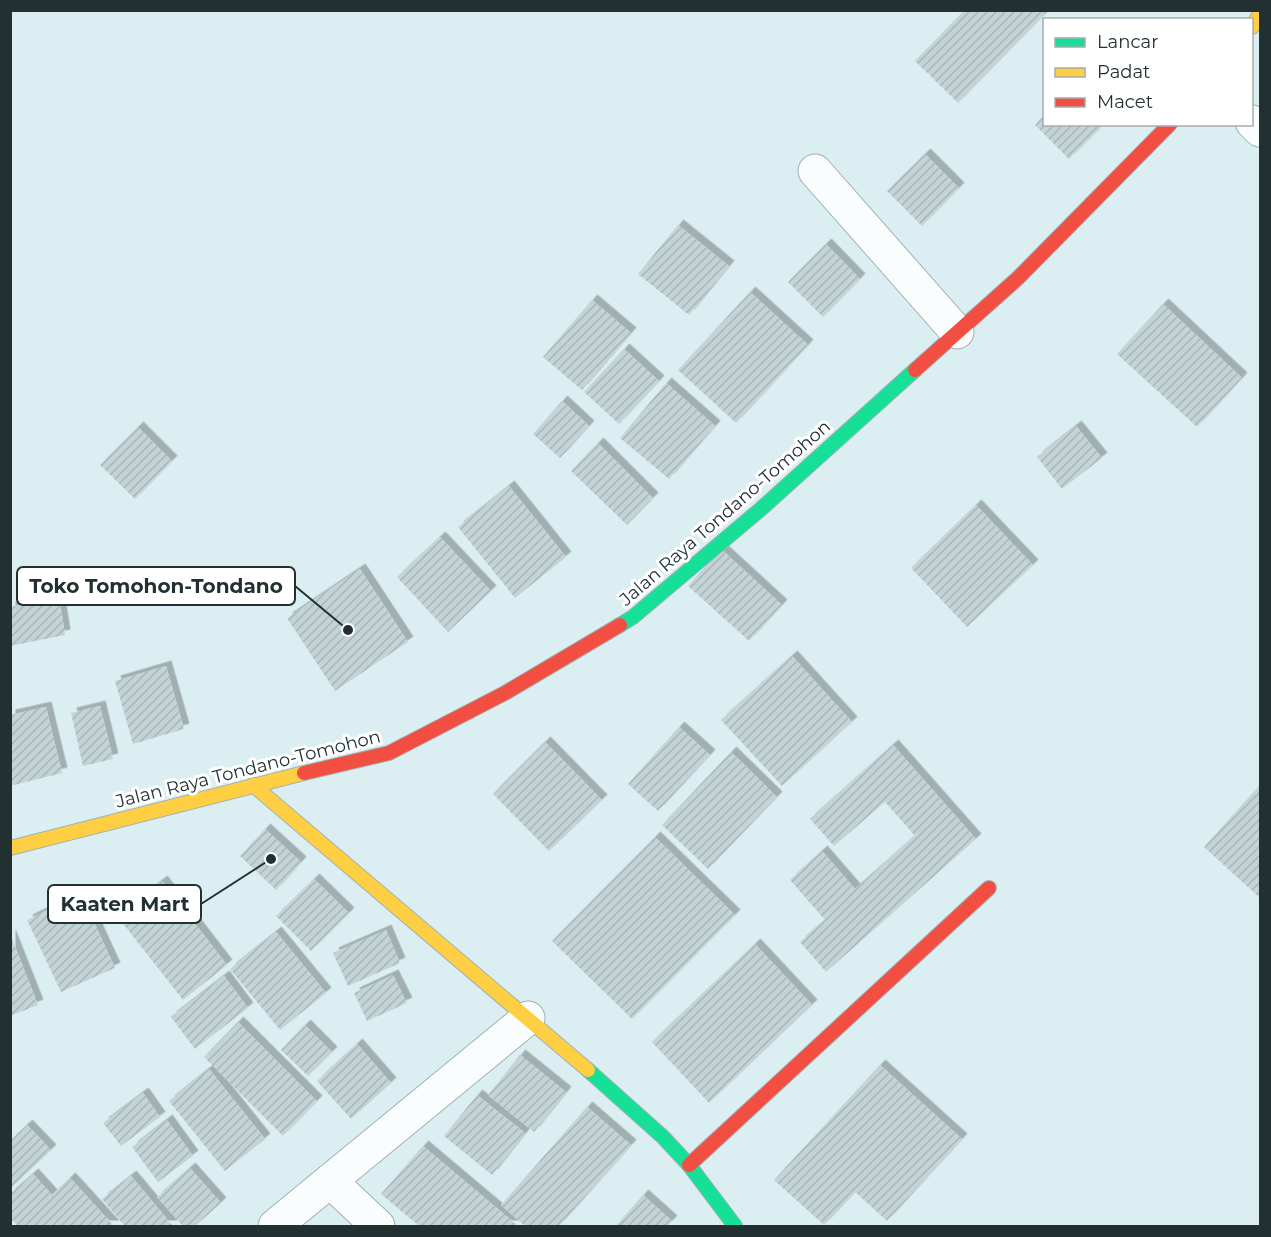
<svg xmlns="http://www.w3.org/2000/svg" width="1271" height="1237" viewBox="0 0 1271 1237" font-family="Montserrat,sans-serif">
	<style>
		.building { fill: url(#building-hatch); filter: url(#shadow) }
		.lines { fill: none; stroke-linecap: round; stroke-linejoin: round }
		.street-casing { stroke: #a1b1b3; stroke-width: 35 }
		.fast-casing { stroke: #a1b1b3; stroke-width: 16 }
		.slow-casing { stroke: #a1b1b3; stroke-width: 16 }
		.jam-casing { stroke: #a1b1b3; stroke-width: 16 }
		.street { stroke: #fafdfd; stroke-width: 33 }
		.fast { stroke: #16e098; stroke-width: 14 }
		.slow { stroke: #ffcf43; stroke-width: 14 }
		.jam { stroke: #f24e42; stroke-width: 14 }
		.labels { text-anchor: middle; stroke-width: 6; stroke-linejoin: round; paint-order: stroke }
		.street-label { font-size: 18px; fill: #223032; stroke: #fff }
		.leader { fill: none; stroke: #223032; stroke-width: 2 }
		.callout-dot { fill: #223032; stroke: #fff; stroke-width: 2 }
		.callout { fill: #fff; stroke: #223032; stroke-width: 2 }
		.callout-label { font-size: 20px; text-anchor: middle; font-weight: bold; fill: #223032 }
	</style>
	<defs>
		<pattern id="building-hatch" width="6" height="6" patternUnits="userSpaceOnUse" patternTransform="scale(1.5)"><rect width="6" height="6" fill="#c4d4d6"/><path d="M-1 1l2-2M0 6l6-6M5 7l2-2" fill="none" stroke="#a8b6b8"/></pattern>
		<filter id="shadow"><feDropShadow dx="5.5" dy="-5.5" stdDeviation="0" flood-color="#0004"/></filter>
	</defs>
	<rect width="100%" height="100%" fill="#dbeff2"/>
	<g class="building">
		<polygon points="965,10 1041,10 1045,14 958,103 915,61"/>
		<polygon points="1044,115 1044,124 1104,124 1069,159 1035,125"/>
		<polygon points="925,154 959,188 922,226 887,191"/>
		<polygon points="678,225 729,266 689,315 638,274"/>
		<polygon points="826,244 860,279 823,317 788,282"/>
		<polygon points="750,292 808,345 736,423 678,370"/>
		<polygon points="592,300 631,333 582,390 543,357"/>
		<polygon points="1163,304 1242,378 1197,427 1117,354"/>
		<polygon points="624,349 659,381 619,424 584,392"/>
		<polygon points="666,383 715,426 669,479 620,438"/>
		<polygon points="562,401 589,426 560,458 533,434"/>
		<polygon points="1076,426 1102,458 1062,489 1037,457"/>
		<polygon points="138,427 172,461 135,499 100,465"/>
		<polygon points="598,443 653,498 627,525 571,471"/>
		<polygon points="509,486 566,557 515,598 458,527"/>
		<polygon points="976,505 1033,565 967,627 911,568"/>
		<polygon points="440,537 491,591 448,632 397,577"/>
		<polygon points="721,549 782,605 749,641 688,586"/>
		<polygon points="360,569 408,642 335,691 287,618"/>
		<polygon points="59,597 65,635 10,646 10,607"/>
		<polygon points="792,656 852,722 782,786 721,720"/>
		<polygon points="166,666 184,729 133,744 115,681"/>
		<polygon points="100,706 113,759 83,766 71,713"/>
		<polygon points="46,707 62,773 10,786 10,715"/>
		<polygon points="679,727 710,755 658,811 628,784"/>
		<polygon points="545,742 602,800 549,851 493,794"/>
		<polygon points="893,745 976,839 826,972 800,942 825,920 790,880 822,851 855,889 915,836 885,802 834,846 810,819"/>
		<polygon points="731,752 777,797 708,869 662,825"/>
		<polygon points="1260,785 1260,898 1204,847"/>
		<polygon points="265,829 301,862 276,890 240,856"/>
		<polygon points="655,837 735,915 632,1019 552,941"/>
		<polygon points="314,879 349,913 311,951 276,916"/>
		<polygon points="162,881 227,965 183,1000 117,916"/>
		<polygon points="81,894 115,968 61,992 27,920"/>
		<polygon points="386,930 400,963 348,986 333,953"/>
		<polygon points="276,932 326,993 280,1030 230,969"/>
		<polygon points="10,934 38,1005 10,1016"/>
		<polygon points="755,944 812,1005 709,1103 652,1042"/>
		<polygon points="393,975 407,1003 367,1021 354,993"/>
		<polygon points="224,976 248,1008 195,1049 171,1017"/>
		<polygon points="238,1022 317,1101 283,1136 204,1057"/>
		<polygon points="305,1025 332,1052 308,1076 281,1050"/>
		<polygon points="357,1044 391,1083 351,1119 317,1081"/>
		<polygon points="520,1055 566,1092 534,1132 488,1095"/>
		<polygon points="880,1065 962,1139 887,1221 855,1192 824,1225 774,1180"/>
		<polygon points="209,1069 265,1139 225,1171 169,1101"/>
		<polygon points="143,1093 160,1117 121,1146 103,1123"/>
		<polygon points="477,1095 525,1133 492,1175 444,1136"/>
		<polygon points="587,1107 631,1145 559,1226 525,1226 501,1205"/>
		<polygon points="167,1120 193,1156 158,1182 132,1147"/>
		<polygon points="27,1125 51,1150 10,1189 10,1141"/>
		<polygon points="423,1146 518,1226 419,1226 381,1194"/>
		<polygon points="190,1168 221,1203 195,1226 183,1226 157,1197"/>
		<polygon points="33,1174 52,1195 70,1178 114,1226 18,1226 10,1218 10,1194"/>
		<polygon points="131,1176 173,1226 125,1226 102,1199"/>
		<polygon points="643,1195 672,1221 667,1226 616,1226"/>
	</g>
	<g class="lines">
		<defs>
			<g id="street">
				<polyline points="1252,122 1260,130"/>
				<polyline points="815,171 957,332"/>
				<polyline points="330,1181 378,1226"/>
				<polyline points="275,1226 528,1018"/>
			</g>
			<g id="fast">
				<polyline points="620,625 633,617 762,508 915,370"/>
				<polyline points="588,1070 663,1137 689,1165 735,1226"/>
			</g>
			<g id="slow">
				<polyline points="1252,27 1260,14"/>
				<polyline points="253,785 588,1070"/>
				<polyline points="10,848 304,773"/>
			</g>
			<g id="jam">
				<polyline points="915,370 1018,278 1170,124"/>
				<polyline points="304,773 389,753 505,693 620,625"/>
				<polyline points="689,1165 989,888"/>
			</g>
		</defs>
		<use href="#street" class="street-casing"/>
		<use href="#fast" class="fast-casing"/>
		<use href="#slow" class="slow-casing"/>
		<use href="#jam" class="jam-casing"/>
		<use href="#street" class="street"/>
		<use href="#fast" class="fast"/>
		<use href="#slow" class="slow"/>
		<use href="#jam" class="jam"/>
	</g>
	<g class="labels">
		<g class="street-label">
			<text transform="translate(725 513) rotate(-41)" y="6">Jalan Raya Tondano-Tomohon</text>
			<text transform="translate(248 769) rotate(-14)" y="6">Jalan Raya Tondano-Tomohon</text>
		</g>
	</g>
	<path class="leader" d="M348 630L295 586M271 859L201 904"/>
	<g class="callout-dot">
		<circle cx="348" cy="630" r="6"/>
		<circle cx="271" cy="859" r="6"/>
	</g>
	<g class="callout">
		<rect x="17" y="567" width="278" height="38" rx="6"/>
		<rect x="48" y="885" width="153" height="38" rx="6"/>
	</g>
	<g class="callout-label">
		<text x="156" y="593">Toko Tomohon-Tondano</text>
		<text x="125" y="911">Kaaten Mart</text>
	</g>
	<rect width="1271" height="1237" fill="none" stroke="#223032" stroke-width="24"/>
	<rect x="1043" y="18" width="210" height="108" fill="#ffffff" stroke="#a7acad" stroke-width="1.5"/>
	<rect x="1055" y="38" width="30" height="9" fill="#16e098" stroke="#a7acad" stroke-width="1.5"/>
	<text x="1097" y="48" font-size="18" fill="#223032">Lancar</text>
	<rect x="1055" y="68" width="30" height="9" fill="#ffcf43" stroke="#a7acad" stroke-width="1.5"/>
	<text x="1097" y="78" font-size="18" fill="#223032">Padat</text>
	<rect x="1055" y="98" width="30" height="9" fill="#f24e42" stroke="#a7acad" stroke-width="1.5"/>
	<text x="1097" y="108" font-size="18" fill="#223032">Macet</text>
</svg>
